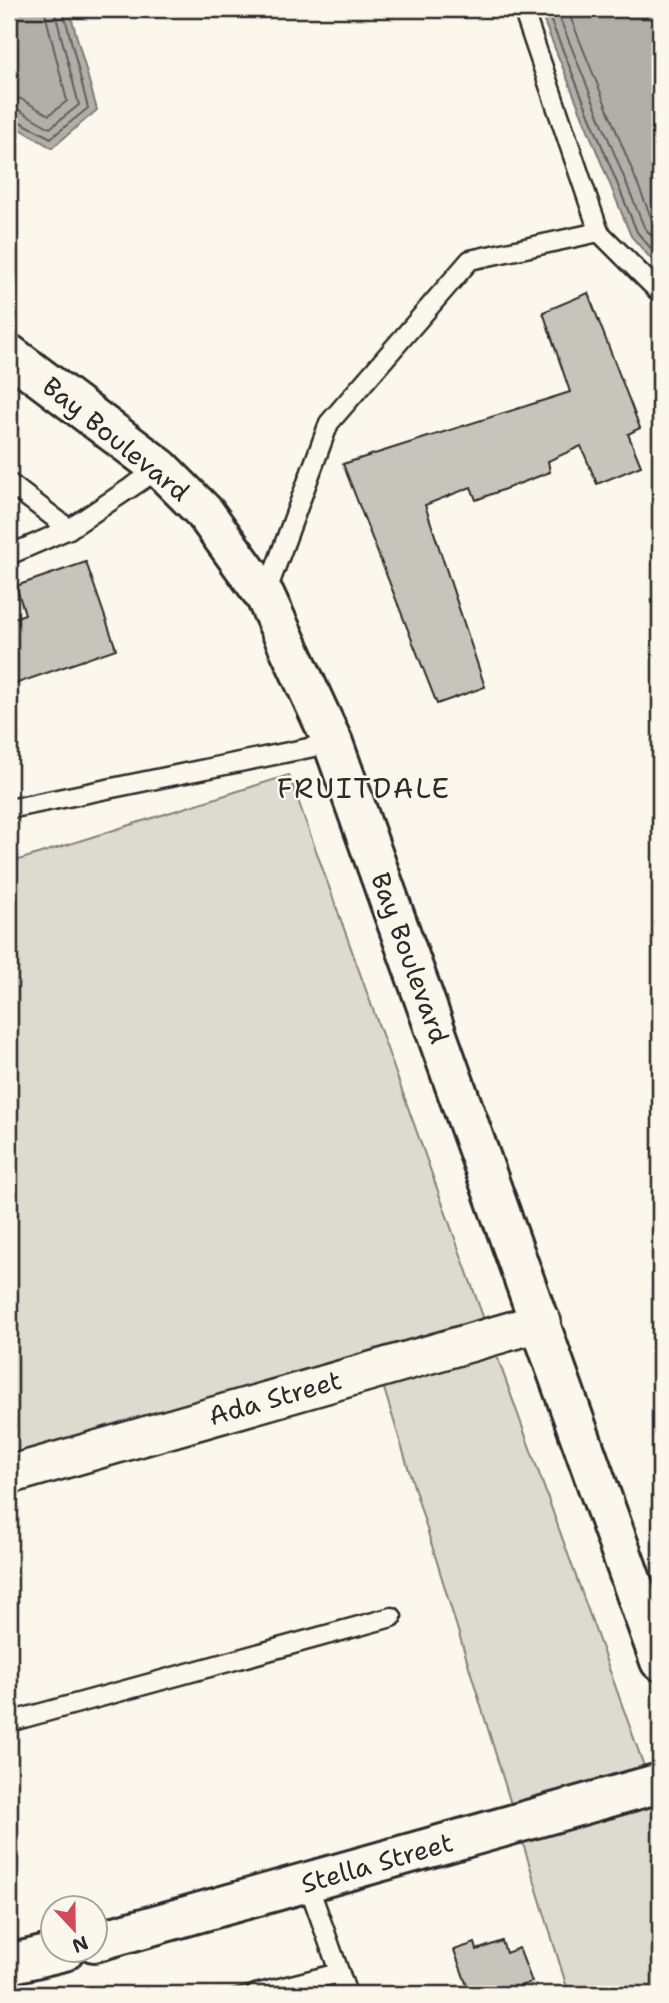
<svg xmlns="http://www.w3.org/2000/svg" width="669" height="2003" viewBox="0 0 669 2003" font-family="'Shantell Sans',sans-serif">
	<style>
		.green { fill: #dddad0; stroke: #84827e; stroke-width: 2 }
		.water { fill: #b1afa7; stroke: #7b7a75; stroke-width: 2 }
		.lines { fill: none; stroke-linecap: round; stroke-linejoin: round }
		.shore { stroke: #61605d; stroke-width: 2 }
		.building { fill: #c7c4bc; stroke: #2b2b2b; stroke-width: 2 }
		.service-casing { stroke: #2b2b2b; stroke-width: 23 }
		.minor-casing { stroke: #2b2b2b; stroke-width: 42 }
		.tertiary-casing { stroke: #2b2b2b; stroke-width: 44 }
		.service { stroke: #fbf7ec; stroke-width: 18 }
		.minor { stroke: #fbf7ec; stroke-width: 37 }
		.tertiary { stroke: #fbf7ec; stroke-width: 38 }
		.labels { text-anchor: middle; stroke-width: 5; stroke-linejoin: round; paint-order: stroke }
		.street-label { font-size: 26px; fill: #2b2b2b; stroke: #fbf7ec }
		.neighbourhood-label { font-size: 28px; letter-spacing: 2px; fill: #2b2b2b; stroke: #fbf7ec }
	</style>
	<rect width="100%" height="100%" fill="#fbf7ec"/>
	<filter id="ink" filterUnits="userSpaceOnUse"><feTurbulence type="fractalNoise" baseFrequency=".0143" numOctaves="2"/><feDisplacementMap in="SourceGraphic" scale="14" xChannelSelector="R" yChannelSelector="G"/><feConvolveMatrix kernelMatrix="1 2 1 2 8 2 1 2 1" color-interpolation-filters="sRGB"/></filter>
	<g filter="url(#ink)">
		<polygon class="green" points="289,775 660,1811 660,1994 569,1994 378,1369 14,1473 9,1455 9,863"/>
		<g class="water">
			<polygon points="9,9 69,9 97,110 52,148 9,122"/>
			<polygon points="539,9 660,9 660,269 631,236"/>
		</g>
		<g class="lines">
			<g class="shore">
				<polyline points="546,9 637,232 660,259"/>
				<polyline points="556,9 644,227 660,246"/>
				<polyline points="567,9 653,222 660,230"/>
				<polyline points="9,97 21,99 49,115 67,101 44,9"/>
				<polyline points="9,108 19,110 50,128 79,105 54,9"/>
				<polyline points="9,116 51,138 88,108 63,9"/>
			</g>
		</g>
		<g class="building">
			<polygon points="588,293 640,428 628,434 641,466 597,484 581,446 548,461 550,472 476,500 471,487 425,505 485,687 437,704 343,464 570,392 543,312"/>
			<polygon points="86,562 116,649 12,685 9,676 9,620 25,614 16,586"/>
			<polygon points="502,1941 506,1953 519,1948 532,1982 520,1986 523,1994 470,1994 454,1950 475,1943 477,1950"/>
			<polygon points="262,1982 265,1994 217,1994"/>
		</g>
		<g class="lines">
			<defs>
				<g id="service">
					<polyline points="523,9 599,232"/>
					<polyline points="9,483 69,529"/>
					<polyline points="9,555 69,529 160,468"/>
					<polyline points="265,596 329,423 470,260 599,232 660,293"/>
					<polyline points="9,809 333,743"/>
					<polyline points="9,1722 392,1617"/>
					<polyline points="308,1884 347,1994"/>
					<polyline points="256,1994 339,1973"/>
				</g>
				<polyline id="minor" points="9,1475 542,1322"/>
				<g id="tertiary">
					<polyline points="9,354 160,468 205,513 265,596 333,743 660,1661"/>
					<polyline points="94,1942 660,1783"/>
					<polyline points="9,1964 64,1951"/>
				</g>
			</defs>
			<use href="#service" class="service-casing"/>
			<use href="#minor" class="minor-casing"/>
			<use href="#tertiary" class="tertiary-casing"/>
			<use href="#service" class="service"/>
			<use href="#minor" class="minor"/>
			<use href="#tertiary" class="tertiary"/>
		</g>
	</g>
	<g class="labels">
		<g class="street-label">
			<text transform="translate(116 439) rotate(39)" y="9">Bay Boulevard</text>
			<text transform="translate(410 958) rotate(70)" y="9">Bay Boulevard</text>
			<text transform="translate(275 1398) rotate(-16)" y="9">Ada Street</text>
			<text transform="translate(377 1863) rotate(-16)" y="9">Stella Street</text>
		</g>
		<g class="neighbourhood-label">
			<text x="364" y="798">FRUITDALE</text>
		</g>
	</g>
	<rect width="669" height="2003" fill="none" stroke="#fbf7ec" stroke-width="35"/>
	<rect x="18" y="18" width="634" height="1968" fill="none" stroke="#2b2b2b" stroke-width="2.5" filter="url(#ink)"/>
	<g transform="translate(74 1929) rotate(158)"><circle r="33" fill="#fbf7ec" stroke="#a8a59f" stroke-width="2"/>
	<path d="M0-5L12 26L0 18L-12 26Z" fill="#d1495b"/>
	<text y="-10" font-size="19" font-weight="bold" text-anchor="middle" fill="#2b2b2b">N</text>
	</g>
</svg>
